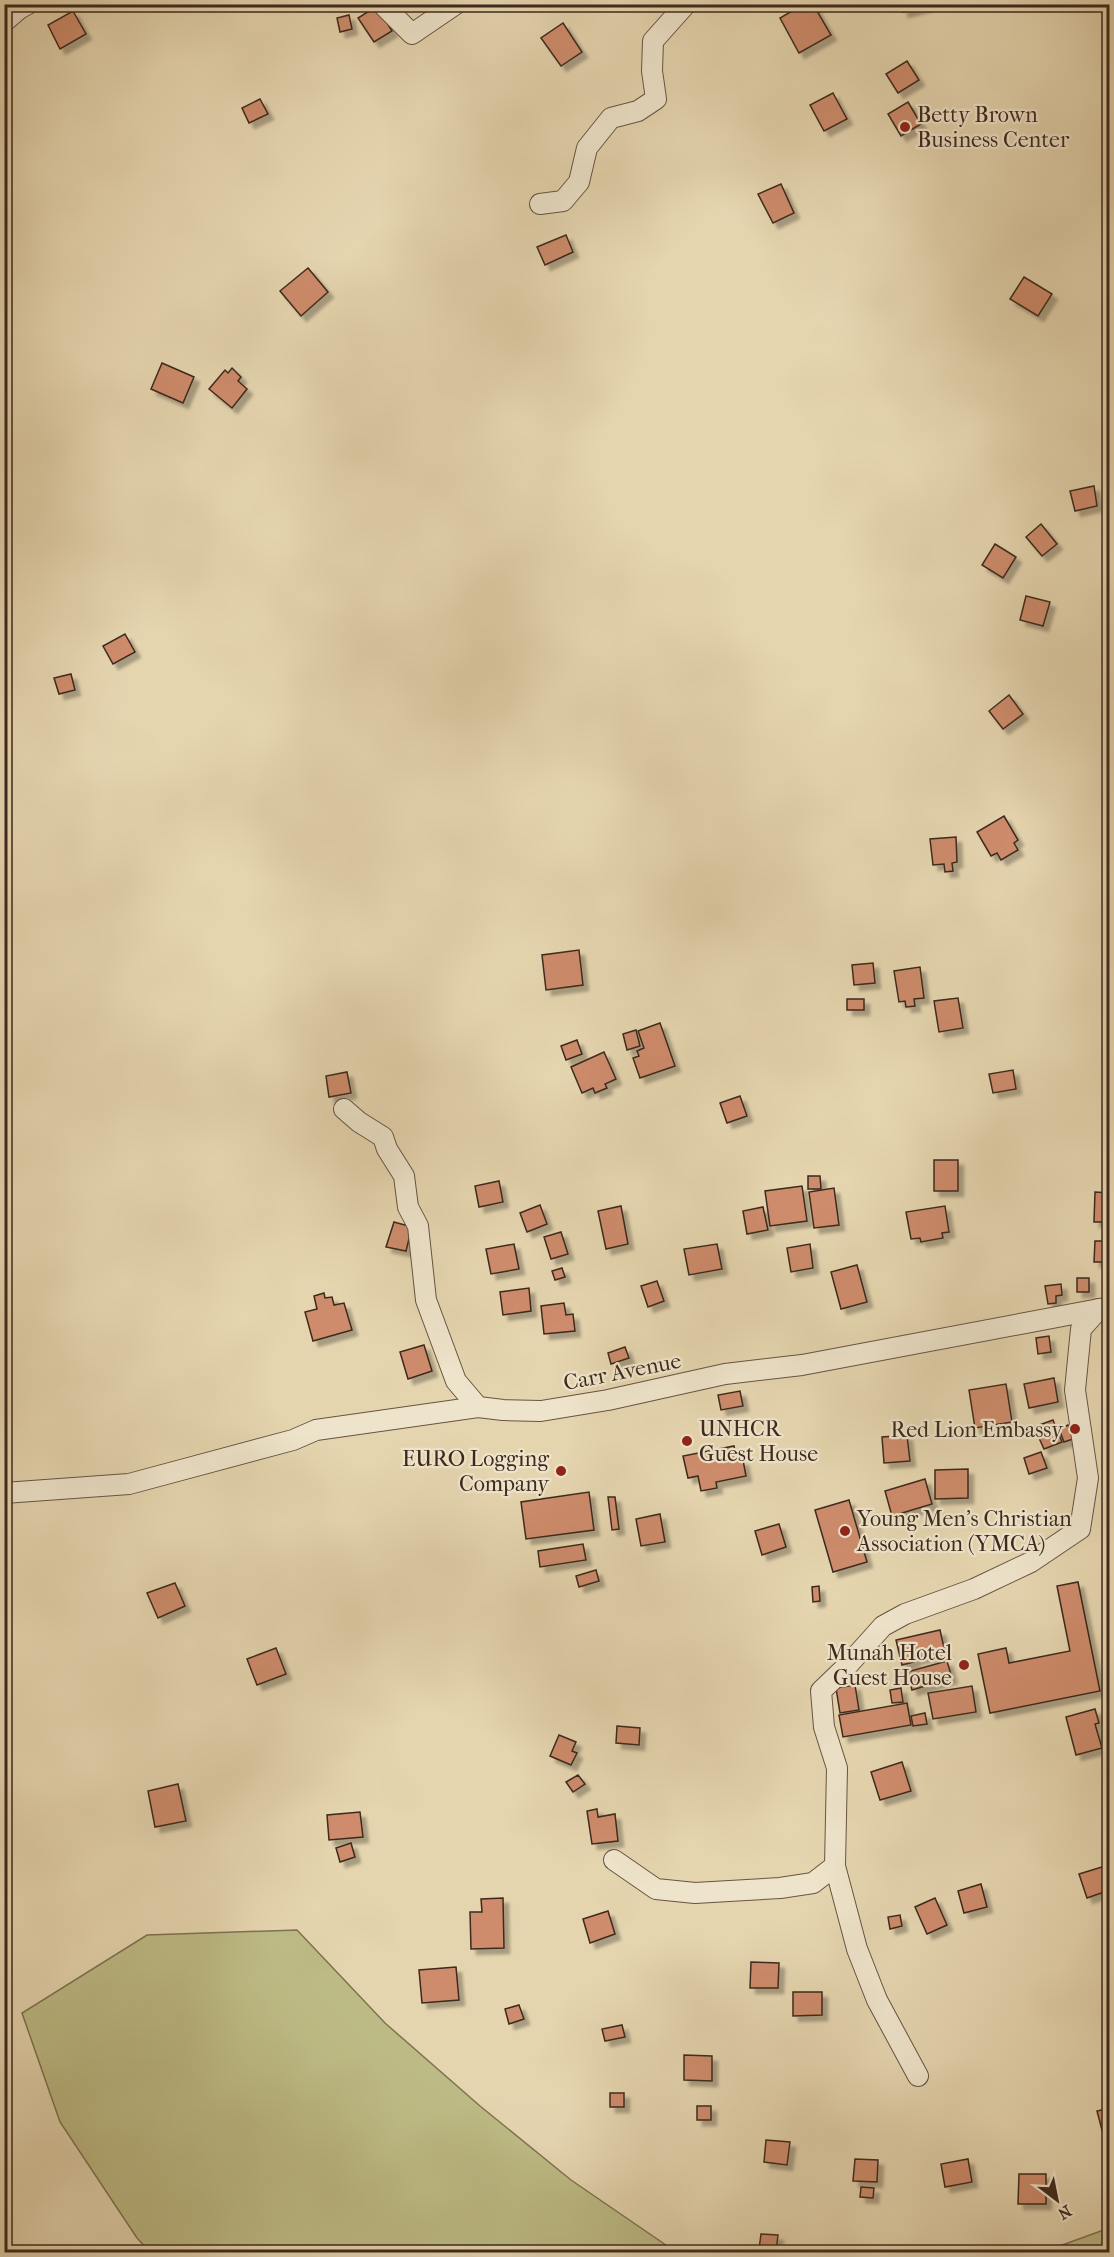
<svg xmlns="http://www.w3.org/2000/svg" width="1114" height="2257" viewBox="0 0 1114 2257" font-family="'IM FELL French Canon',serif">
	<style>
		.green { fill: #bdbb85; stroke: #7d7251; stroke-width: 1.5 }
		.building { fill: #ce8c6c; stroke: #3d291d; stroke-width: 1.5; filter: url(#shadow) }
		.lines { fill: none; stroke-linecap: round; stroke-linejoin: round }
		.minor-casing { stroke: #675442; stroke-width: 22 }
		.minor { stroke: #eee4cb; stroke-width: 20 }
		.poi-dot { fill: #8f2418; stroke: #eee4cb; stroke-width: 2 }
		.labels { text-anchor: middle; stroke-width: 4.5; stroke-linejoin: round; paint-order: stroke }
		.poi-label { font-size: 22px; fill: #3d291d; stroke: #eee4cb; text-anchor: start }
		.street-label { font-size: 22px; fill: #3d291d; stroke: #eee4cb }
	</style>
	<defs>
		<filter id="shadow"><feDropShadow dx="5.5" dy="5.5" stdDeviation="1.5" flood-color="#0004"/></filter>
	</defs>
	<rect width="100%" height="100%" fill="#e5d5af"/>
	<filter id="stains"><feTurbulence type="fractalNoise" baseFrequency=".00333" numOctaves="4"/><feColorMatrix values="0 0 0 0 .2 0 0 0 0 .09 0 0 0 0 .02 0 0 0 .5 -.17"/></filter>
	<radialGradient id="worn" r=".72"><stop offset=".6" stop-color="#630" stop-opacity="0"/><stop offset="1" stop-color="#630" stop-opacity=".3"/></radialGradient>
	<g class="green">
		<polygon points="297,1930 385,2023 480,2106 571,2180 676,2252 150,2252 137,2238 60,2122 22,2013 147,1935"/>
		<polygon points="1109,2228 1109,2252 1043,2252"/>
	</g>
	<g class="building">
		<polygon points="804,4 813,4 831,35 799,53 780,18"/>
		<polygon points="901,4 926,4 926,6 903,12"/>
		<polygon points="377,6 392,31 374,42 358,18"/>
		<polygon points="73,11 86,34 60,49 48,25"/>
		<polygon points="349,15 352,29 340,32 337,18"/>
		<polygon points="563,23 582,52 561,66 541,38"/>
		<polygon points="907,61 919,80 898,93 886,74"/>
		<polygon points="833,93 847,119 824,131 810,105"/>
		<polygon points="260,99 268,114 249,123 242,108"/>
		<polygon points="908,102 921,124 901,136 888,114"/>
		<polygon points="781,184 794,213 773,223 758,194"/>
		<polygon points="566,235 573,252 545,265 537,247"/>
		<polygon points="308,268 328,292 301,316 280,291"/>
		<polygon points="1024,277 1052,294 1038,316 1010,299"/>
		<polygon points="162,363 194,377 183,403 151,389"/>
		<polygon points="232,368 241,377 238,381 247,389 232,408 209,389 225,370 228,373"/>
		<polygon points="1094,486 1097,506 1075,511 1070,491"/>
		<polygon points="1041,524 1057,544 1042,556 1026,537"/>
		<polygon points="995,544 1016,557 1003,578 982,565"/>
		<polygon points="1026,596 1050,602 1043,626 1020,620"/>
		<polygon points="125,634 135,652 113,664 103,646"/>
		<polygon points="71,674 75,690 59,694 54,678"/>
		<polygon points="1009,695 1023,714 1003,729 989,711"/>
		<polygon points="1004,816 1018,840 1014,843 1018,850 1001,860 997,853 991,856 977,832"/>
		<polygon points="956,837 957,862 952,863 953,871 945,872 944,864 933,865 930,839"/>
		<polygon points="579,950 583,985 546,990 542,955"/>
		<polygon points="873,963 875,983 854,985 852,965"/>
		<polygon points="920,967 924,998 914,999 915,1006 906,1007 905,1001 899,1002 894,971"/>
		<polygon points="958,998 963,1028 939,1032 934,1001"/>
		<rect x="847" y="999" width="17" height="11"/>
		<polygon points="660,1023 675,1066 640,1078 633,1058 639,1056 637,1051 644,1048 638,1031"/>
		<polygon points="636,1030 640,1046 627,1050 623,1034"/>
		<polygon points="577,1040 582,1054 566,1060 561,1046"/>
		<polygon points="604,1052 616,1079 605,1084 607,1088 595,1093 593,1088 582,1093 571,1067"/>
		<polygon points="1013,1070 1016,1089 993,1093 989,1074"/>
		<polygon points="347,1072 351,1093 329,1097 326,1076"/>
		<polygon points="740,1096 747,1116 727,1123 720,1103"/>
		<rect x="934" y="1160" width="24" height="31"/>
		<polygon points="808,1176 820,1176 821,1189 808,1189"/>
		<polygon points="499,1181 503,1202 479,1207 475,1186"/>
		<polygon points="802,1186 807,1221 770,1226 765,1191"/>
		<polygon points="834,1188 839,1225 814,1228 809,1192"/>
		<polygon points="1095,1192 1110,1193 1110,1222 1094,1222"/>
		<polygon points="540,1205 547,1224 527,1232 520,1213"/>
		<polygon points="621,1206 628,1244 606,1249 598,1211"/>
		<polygon points="945,1206 949,1232 942,1233 943,1238 921,1242 920,1238 911,1239 906,1212"/>
		<polygon points="763,1207 768,1230 747,1234 743,1211"/>
		<polygon points="394,1222 412,1227 406,1251 386,1247"/>
		<polygon points="561,1232 568,1254 551,1259 544,1237"/>
		<polygon points="1095,1241 1110,1241 1110,1262 1094,1262"/>
		<polygon points="514,1244 519,1269 491,1274 486,1249"/>
		<polygon points="717,1244 722,1269 689,1275 684,1249"/>
		<polygon points="810,1244 813,1268 791,1272 787,1248"/>
		<polygon points="857,1265 867,1302 841,1309 831,1272"/>
		<polygon points="562,1268 565,1277 555,1280 552,1271"/>
		<rect x="1077" y="1278" width="12" height="14"/>
		<polygon points="657,1281 664,1301 648,1307 641,1286"/>
		<polygon points="1061,1284 1062,1295 1056,1296 1056,1303 1048,1304 1045,1286"/>
		<polygon points="529,1288 531,1311 503,1315 500,1292"/>
		<polygon points="324,1293 325,1298 332,1297 334,1305 344,1303 352,1330 313,1341 305,1312 317,1309 314,1296"/>
		<polygon points="564,1303 566,1315 573,1314 575,1331 544,1334 541,1306"/>
		<polygon points="1049,1336 1051,1352 1038,1354 1036,1338"/>
		<polygon points="424,1345 432,1371 408,1379 400,1352"/>
		<polygon points="625,1347 629,1358 611,1364 608,1353"/>
		<polygon points="1054,1378 1058,1402 1029,1408 1024,1384"/>
		<polygon points="1006,1384 1012,1422 975,1428 969,1390"/>
		<polygon points="740,1391 743,1406 721,1410 718,1395"/>
		<polygon points="1053,1420 1062,1442 1044,1449 1034,1427"/>
		<polygon points="1068,1425 1073,1439 1064,1442 1059,1429"/>
		<polygon points="907,1435 910,1461 884,1463 882,1437"/>
		<polygon points="734,1446 737,1461 743,1460 746,1476 716,1482 717,1488 701,1491 698,1476 688,1478 683,1456"/>
		<polygon points="1041,1452 1047,1468 1029,1474 1024,1458"/>
		<polygon points="968,1469 968,1498 935,1499 935,1470"/>
		<polygon points="925,1479 932,1504 892,1516 885,1491"/>
		<polygon points="589,1492 594,1530 526,1539 521,1502"/>
		<polygon points="608,1497 615,1497 619,1529 612,1530"/>
		<polygon points="849,1500 867,1562 833,1572 815,1510"/>
		<polygon points="660,1514 665,1542 641,1546 636,1519"/>
		<polygon points="779,1524 786,1547 762,1555 755,1531"/>
		<polygon points="583,1544 586,1560 540,1567 538,1551"/>
		<polygon points="596,1570 599,1581 579,1587 576,1576"/>
		<polygon points="1078,1582 1100,1691 990,1713 978,1654 1006,1648 1009,1663 1070,1651 1057,1586"/>
		<polygon points="175,1583 185,1606 158,1618 147,1593"/>
		<polygon points="819,1586 820,1601 813,1602 812,1587"/>
		<polygon points="940,1630 945,1652 914,1659 914,1662 902,1665 896,1640"/>
		<polygon points="276,1648 286,1674 257,1685 247,1659"/>
		<polygon points="947,1661 952,1678 912,1690 907,1672"/>
		<polygon points="855,1685 859,1710 840,1713 836,1688"/>
		<polygon points="972,1686 976,1712 933,1719 928,1693"/>
		<polygon points="901,1688 903,1702 892,1703 890,1690"/>
		<polygon points="907,1703 911,1725 843,1737 839,1715"/>
		<polygon points="1095,1709 1099,1723 1095,1724 1102,1748 1076,1755 1066,1717"/>
		<polygon points="925,1713 927,1724 913,1726 911,1716"/>
		<polygon points="617,1726 640,1728 639,1745 616,1743"/>
		<polygon points="559,1735 576,1742 572,1751 577,1753 571,1765 550,1756"/>
		<polygon points="902,1762 911,1791 880,1800 871,1772"/>
		<polygon points="578,1775 585,1784 573,1792 566,1782"/>
		<polygon points="178,1784 186,1821 155,1827 148,1791"/>
		<polygon points="597,1809 598,1817 615,1814 618,1841 592,1844 587,1811"/>
		<polygon points="360,1812 363,1837 329,1840 327,1815"/>
		<polygon points="351,1843 355,1857 340,1862 336,1848"/>
		<polygon points="1102,1867 1110,1890 1087,1898 1079,1874"/>
		<polygon points="981,1884 987,1907 964,1913 958,1891"/>
		<polygon points="503,1898 504,1948 471,1949 470,1912 482,1912 481,1899"/>
		<polygon points="935,1898 947,1925 927,1934 915,1907"/>
		<polygon points="608,1911 615,1934 590,1943 583,1919"/>
		<polygon points="900,1915 902,1926 890,1929 888,1917"/>
		<polygon points="751,1962 779,1963 778,1988 750,1988"/>
		<polygon points="456,1967 459,2000 422,2003 419,1970"/>
		<polygon points="793,1992 822,1992 822,2015 793,2016"/>
		<polygon points="519,2005 524,2019 509,2024 505,2009"/>
		<polygon points="622,2025 625,2037 605,2041 602,2029"/>
		<polygon points="684,2055 712,2056 712,2081 684,2080"/>
		<rect x="610" y="2093" width="14" height="14"/>
		<rect x="697" y="2106" width="14" height="14"/>
		<polygon points="1110,2108 1110,2133 1103,2134 1097,2111"/>
		<polygon points="766,2140 790,2142 787,2165 764,2162"/>
		<polygon points="855,2159 878,2160 877,2182 853,2181"/>
		<polygon points="968,2159 972,2182 945,2187 941,2164"/>
		<polygon points="1019,2174 1046,2174 1046,2204 1018,2204"/>
		<polygon points="861,2187 874,2188 873,2198 860,2197"/>
		<polygon points="761,2234 778,2235 776,2251 759,2249"/>
	</g>
	<g class="lines">
		<defs>
			<g id="minor">
				<polyline points="382,4 412,34 456,4"/>
				<polyline points="4,22 19,9 28,4"/>
				<polyline points="540,204 563,201 579,182 587,148 611,118 638,111 656,99 652,71 653,41 686,4"/>
				<polyline points="344,1109 359,1122 383,1137 387,1149 404,1176 408,1207 418,1226 426,1300 456,1381 478,1407 503,1410 541,1411 608,1400 725,1374 802,1365 1110,1307"/>
				<polyline points="4,1493 129,1484 293,1440 316,1430 478,1407"/>
				<polyline points="614,1860 656,1889 695,1893 780,1888 813,1883 835,1866"/>
				<polyline points="918,2076 877,2000 857,1949 835,1866 837,1768 824,1727 821,1691 848,1665 883,1626 905,1614 974,1589 1031,1562 1080,1529 1088,1478 1075,1390 1081,1329 1099,1309"/>
			</g>
		</defs>
		<use href="#minor" class="minor-casing"/>
		<use href="#minor" class="minor"/>
	</g>
	<g class="poi-dot">
		<circle cx="905" cy="127" r="6"/>
		<circle cx="1075" cy="1429" r="6"/>
		<circle cx="687" cy="1441" r="6"/>
		<circle cx="561" cy="1471" r="6"/>
		<circle cx="845" cy="1531" r="6"/>
		<circle cx="964" cy="1665" r="6"/>
	</g>
	<g class="labels">
		<g class="poi-label">
			<text x="917" y="122">Betty Brown<tspan x="917" dy="25">Business Center</tspan></text>
			<text x="699" y="1436">UNHCR<tspan x="699" dy="25">Guest House</tspan></text>
			<text x="1063" y="1437" text-anchor="end">Red Lion Embassy</text>
			<text x="549" y="1466" text-anchor="end">EURO Logging<tspan x="549" dy="25">Company</tspan></text>
			<text x="857" y="1526">Young Men's Christian<tspan x="857" dy="25">Association (YMCA)</tspan></text>
			<text x="952" y="1660" text-anchor="end">Munah Hotel<tspan x="952" dy="25">Guest House</tspan></text>
		</g>
		<g class="street-label">
			<text transform="translate(622 1371) rotate(-11)" y="8">Carr Avenue</text>
		</g>
	</g>
	<rect width="1114" height="2257" fill="none" stroke="#e5d5af" stroke-width="24"/>
	<rect x="6" y="6" width="1102" height="2245" fill="none" stroke="#3d291d" stroke-width="3"/>
	<rect x="12" y="12" width="1090" height="2233" fill="none" stroke="#3d291d" stroke-width="1.5"/>
	<g transform="translate(1057 2200) rotate(148)" stroke="#eee4cb" stroke-width="4.5" paint-order="stroke">
	<path d="M0-4.5L10 22L0 15L-10 22Z" fill="#3d291d"/>
	<text y="-9" font-size="16" font-weight="bold" text-anchor="middle" fill="#3d291d">N</text>
	</g>
	<rect width="100%" height="100%" filter="url(#stains)"/>
	<rect width="100%" height="100%" fill="url(#worn)"/>
</svg>
